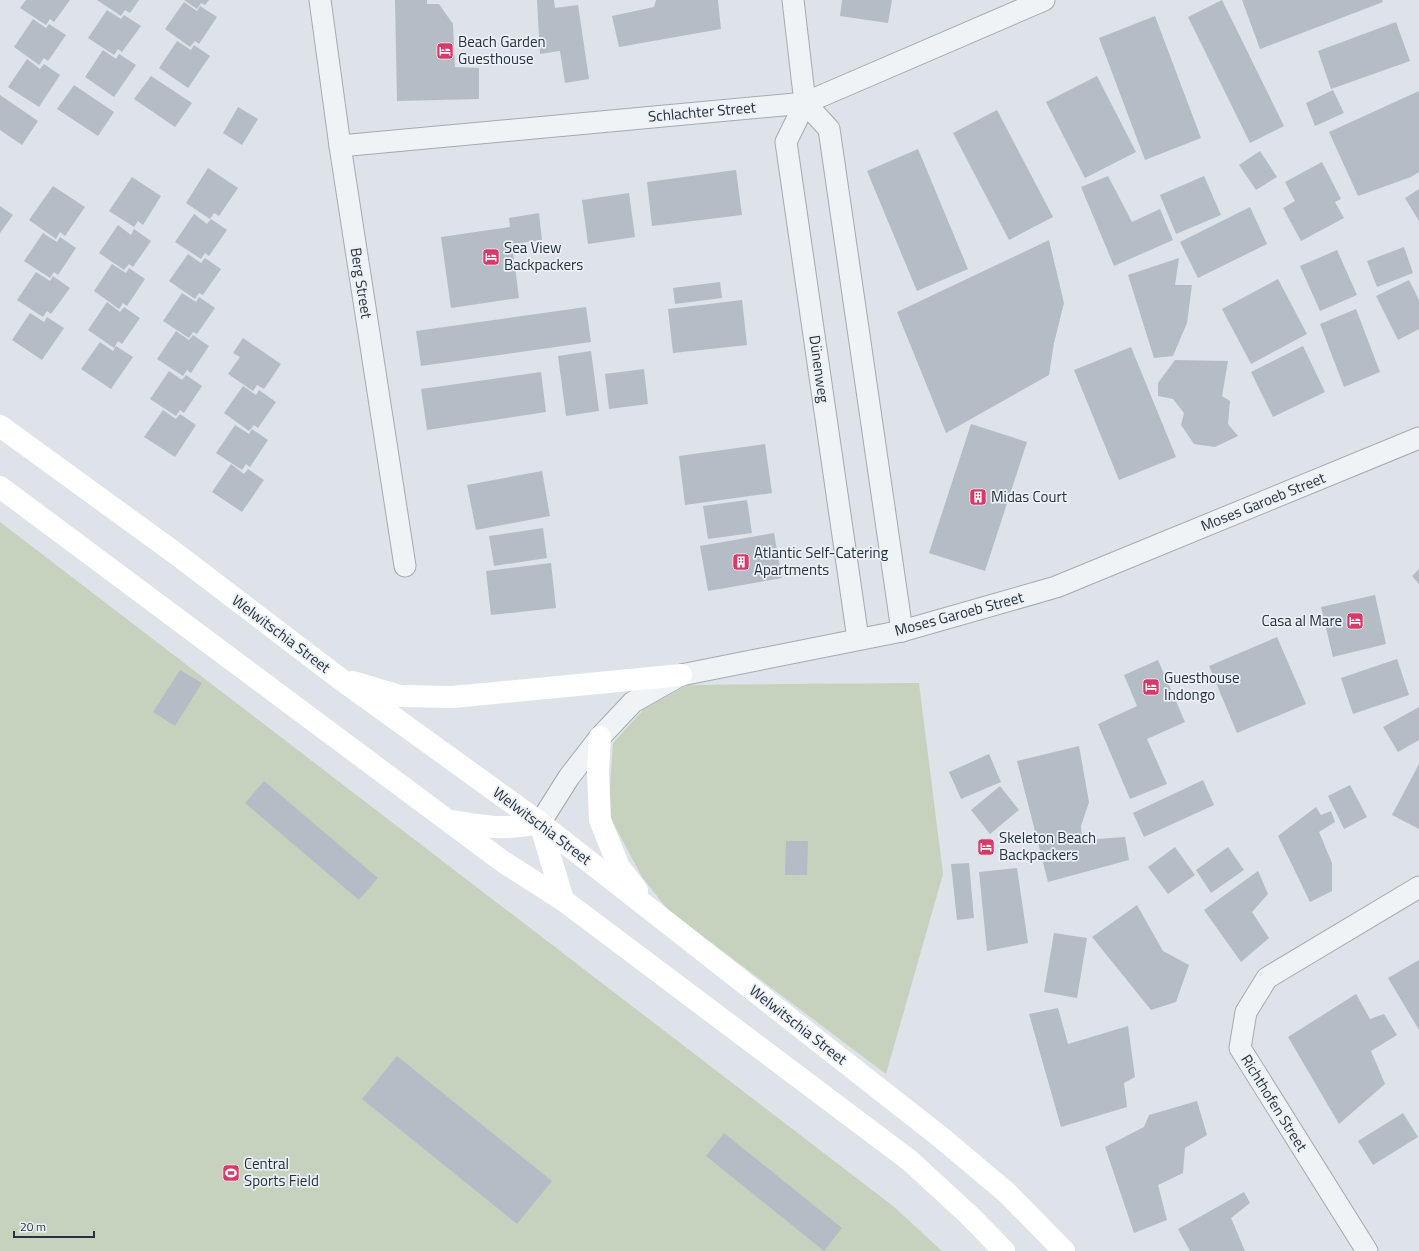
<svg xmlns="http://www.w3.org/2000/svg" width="1419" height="1251" viewBox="0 0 1419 1251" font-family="'Titillium Web',sans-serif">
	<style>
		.green { fill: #c6d2be }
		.building { fill: #b4bdc5 }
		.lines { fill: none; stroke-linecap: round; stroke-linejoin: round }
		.street-casing { stroke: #a2abb2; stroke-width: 23 }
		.street { stroke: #f0f3f6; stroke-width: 21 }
		.secondary { stroke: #fff; stroke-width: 22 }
		.labels { text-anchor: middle; stroke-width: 3.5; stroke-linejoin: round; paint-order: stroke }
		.poi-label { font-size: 15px; fill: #26333f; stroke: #ecf1f5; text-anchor: start }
		.street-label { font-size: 15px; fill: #26333f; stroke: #ecf1f5 }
	</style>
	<rect width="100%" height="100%" fill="#dde3e8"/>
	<g class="green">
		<polygon points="0,522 893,1206 942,1251 0,1251"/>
		<polygon points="919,683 943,874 886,1074 668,910 642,877 608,813 613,743 644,709 688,685"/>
	</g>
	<g class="building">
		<polygon points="26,0 70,0 54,22 50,19 46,25 20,8"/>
		<polygon points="97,0 139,0 130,13 125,10 121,16"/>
		<polygon points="184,0 209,0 205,5 201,3 197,9"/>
		<polygon points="395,0 427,0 427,4 439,4 453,24 455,67 479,68 479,99 397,101"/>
		<polygon points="537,0 554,0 555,8 578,5 589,79 565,83 560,51 540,54"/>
		<polygon points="656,0 718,0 721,29 619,47 612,16 654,7"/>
		<polygon points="842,0 892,0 888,23 840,16"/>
		<polygon points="1222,0 1284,126 1250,143 1188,17"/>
		<polygon points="1242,0 1382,0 1383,2 1260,49"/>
		<polygon points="184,2 197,11 200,6 217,17 199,44 195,41 190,47 165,29"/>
		<polygon points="107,10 121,19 124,15 141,26 122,52 118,49 114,55 88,38"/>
		<polygon points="1155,16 1201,138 1145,160 1099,38"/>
		<polygon points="33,19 46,28 49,24 66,35 48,61 44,58 39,65 14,47"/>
		<polygon points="1396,22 1410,61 1331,89 1318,51"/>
		<polygon points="177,41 191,50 194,45 210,56 188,88 159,68"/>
		<polygon points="103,50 116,59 119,54 136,65 114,97 85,77"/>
		<polygon points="27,59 40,69 44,64 60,75 39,107 8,87"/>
		<polygon points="151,76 192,103 175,127 134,99"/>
		<polygon points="1097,76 1136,152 1085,178 1046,102"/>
		<polygon points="74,85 114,112 98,136 57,109"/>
		<polygon points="1333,90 1344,113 1315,126 1306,103"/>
		<polygon points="1419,91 1419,172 1411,177 1358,196 1329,132"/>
		<polygon points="0,95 38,121 22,145 0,130"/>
		<polygon points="238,107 258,119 242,145 223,133"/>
		<polygon points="997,110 1053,217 1009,240 953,133"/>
		<polygon points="918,149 968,269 917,291 867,171"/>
		<polygon points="1260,151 1277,177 1256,190 1239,165"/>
		<polygon points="1322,162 1341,199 1335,202 1344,218 1301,241 1283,208 1295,201 1285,182"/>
		<polygon points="208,168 238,188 219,216 214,213 210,219 186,203"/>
		<polygon points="736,170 742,215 652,226 647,182"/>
		<polygon points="1108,176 1132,222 1160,209 1173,240 1114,266 1081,187"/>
		<polygon points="1204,176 1221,215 1176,234 1160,195"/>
		<polygon points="132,177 161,196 143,225 138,221 134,227 109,211"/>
		<polygon points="53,186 85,207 65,236 60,232 56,239 29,220"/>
		<polygon points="1419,189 1419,221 1405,198"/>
		<polygon points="629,193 635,237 588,244 582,200"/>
		<polygon points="0,206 13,215 0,233"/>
		<polygon points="1250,207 1267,244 1198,278 1180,242"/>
		<polygon points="539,213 542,240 512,244 519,298 451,308 441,237 510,227 509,218"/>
		<polygon points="194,214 207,224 211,219 227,230 209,256 205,253 201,259 175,242"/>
		<polygon points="118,225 131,235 134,229 151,241 133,267 129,264 124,270 99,253"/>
		<polygon points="43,233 57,242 60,237 76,248 58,275 54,272 50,278 24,261"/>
		<polygon points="1049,240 1064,303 1054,343 1049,375 946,433 897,312"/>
		<polygon points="1404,247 1413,273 1377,287 1367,261"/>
		<polygon points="1337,250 1357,295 1320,311 1300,266"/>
		<polygon points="188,254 201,263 205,258 221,269 203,295 199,293 195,299 169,281"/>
		<polygon points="1179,258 1175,285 1192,285 1187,323 1173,356 1154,358 1128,275"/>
		<polygon points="112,264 126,273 129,268 145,279 127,306 123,303 119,309 94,291"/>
		<polygon points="36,272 50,281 53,276 70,288 51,314 47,311 43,317 17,300"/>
		<polygon points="1278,279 1307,334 1251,364 1222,309"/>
		<polygon points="1409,280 1419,300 1419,329 1398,340 1376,296"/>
		<polygon points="720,282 722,298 675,304 673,288"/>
		<polygon points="182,293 196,302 199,297 215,308 197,334 193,332 189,338 163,321"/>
		<polygon points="742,300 747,345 673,353 668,309"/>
		<polygon points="107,302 120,312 124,307 140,318 122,344 118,341 114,348 88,330"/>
		<polygon points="586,307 591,342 421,366 416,331"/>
		<polygon points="1356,309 1380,372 1344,387 1320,324"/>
		<polygon points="30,313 44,322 47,317 64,328 42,360 12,340"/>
		<polygon points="176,331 189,340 193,335 209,346 191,373 187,370 183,376 157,359"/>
		<polygon points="243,338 281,364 264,389 257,385 253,391 228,374 240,357 233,353"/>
		<polygon points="100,342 113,351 116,346 133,357 111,389 81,369"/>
		<polygon points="1303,346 1325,392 1273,417 1251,372"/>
		<polygon points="1131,347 1176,457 1119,480 1074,370"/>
		<polygon points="591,351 599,411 566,416 558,356"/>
		<polygon points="1175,360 1228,361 1222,396 1230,401 1228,424 1238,436 1215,447 1194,444 1181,425 1184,413 1173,399 1158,396 1158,383"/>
		<polygon points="644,369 648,404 609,409 605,374"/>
		<polygon points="169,371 182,380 186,375 202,386 184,413 180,410 176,416 150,399"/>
		<polygon points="541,372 546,412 427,430 421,389"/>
		<polygon points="243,386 256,395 259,390 276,402 258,428 254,425 249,431 224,413"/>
		<polygon points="163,410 176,419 180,414 196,425 175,457 144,437"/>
		<polygon points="971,424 1027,442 985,571 929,553"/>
		<polygon points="235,425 249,434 252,429 268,440 250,467 246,464 242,470 216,453"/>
		<polygon points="765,444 772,493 685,505 679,456"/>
		<polygon points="231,464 244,474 248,469 264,480 242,512 212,492"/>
		<polygon points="542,471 550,516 476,530 467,485"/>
		<polygon points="747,500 752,533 708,539 703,506"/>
		<polygon points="543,528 547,558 494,566 489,536"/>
		<polygon points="774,533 782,578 708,591 700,546"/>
		<polygon points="551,563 556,608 491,615 486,571"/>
		<polygon points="1419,569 1419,584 1412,576"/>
		<polygon points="1375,595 1386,644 1333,657 1321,607"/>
		<polygon points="1277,637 1306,704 1237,733 1209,666"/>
		<polygon points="1397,659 1409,695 1353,714 1341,678"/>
		<polygon points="1158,660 1185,722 1147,739 1167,784 1130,799 1098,724 1137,706 1124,675"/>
		<polygon points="180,670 202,683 175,726 153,712"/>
		<polygon points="1419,707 1419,740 1398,752 1383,727"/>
		<polygon points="1079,746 1089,802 1081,826 1082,840 1125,837 1129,860 1048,882 1017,761"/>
		<polygon points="989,754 1001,782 961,799 949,772"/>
		<polygon points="1419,764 1419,829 1392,815"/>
		<polygon points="1203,780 1214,805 1144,837 1133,813"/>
		<polygon points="264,781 378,878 359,900 245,803"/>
		<polygon points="1350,785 1367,817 1344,829 1328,796"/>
		<polygon points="1000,786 1019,810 990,834 971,810"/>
		<polygon points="1316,807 1321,815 1331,811 1335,822 1319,832 1332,863 1332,891 1310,902 1278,836"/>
		<polygon points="786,841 808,841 807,875 785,875"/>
		<polygon points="1175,847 1195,875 1168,894 1148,867"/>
		<polygon points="1228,847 1244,870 1211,893 1196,870"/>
		<polygon points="969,863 974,918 957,920 951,864"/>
		<polygon points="1017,868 1028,943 987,951 979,872"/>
		<polygon points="1258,871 1268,894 1252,912 1269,938 1241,962 1204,910"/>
		<polygon points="1137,905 1163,951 1189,965 1176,1002 1151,1010 1092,937"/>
		<polygon points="1054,933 1087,938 1077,998 1044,992"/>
		<polygon points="1419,960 1419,1030 1388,978"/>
		<polygon points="1356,994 1370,1019 1384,1014 1397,1035 1371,1051 1385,1084 1339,1124 1288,1037"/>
		<polygon points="1058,1008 1068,1044 1128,1026 1135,1077 1124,1083 1127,1107 1061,1127 1029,1014"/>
		<polygon points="397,1056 552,1181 517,1224 362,1099"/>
		<polygon points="1197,1101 1207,1135 1185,1148 1183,1173 1158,1185 1167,1220 1134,1233 1105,1147 1144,1127 1149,1115"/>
		<polygon points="1403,1113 1418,1137 1373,1165 1358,1141"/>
		<polygon points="724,1133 842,1228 824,1251 706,1156"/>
		<polygon points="1244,1192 1250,1203 1231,1218 1245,1251 1190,1251 1178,1229"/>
	</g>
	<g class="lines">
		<defs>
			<g id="street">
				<polyline points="320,0 340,146 405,566"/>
				<polyline points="793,0 805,103 786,142 858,639"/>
				<polyline points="805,103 829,129 902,631"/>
				<polyline points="340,146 805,103 1044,0"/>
				<polyline points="540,823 569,777 600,737 633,702 681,675 902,631 1056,587 1419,438"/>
				<polyline points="1367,1251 1240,1048 1246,1012 1267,978 1419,887"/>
			</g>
		</defs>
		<use href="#street" class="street-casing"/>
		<use href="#street" class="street"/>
		<g class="secondary">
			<polyline points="0,426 175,553 339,678 540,823 938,1135 1006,1192 1064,1251"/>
			<polyline points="0,487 502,861 563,900 909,1160 969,1215 1004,1251"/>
			<polyline points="353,682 400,696 453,697 681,675"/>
			<polyline points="600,737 598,771 600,820 619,867 637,890"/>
			<path d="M452,821C487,827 504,830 540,823L563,900"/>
		</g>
	</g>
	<defs>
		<symbol id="hotel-square" viewBox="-11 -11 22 22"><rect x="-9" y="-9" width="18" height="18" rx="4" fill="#d53a69" stroke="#ecf1f5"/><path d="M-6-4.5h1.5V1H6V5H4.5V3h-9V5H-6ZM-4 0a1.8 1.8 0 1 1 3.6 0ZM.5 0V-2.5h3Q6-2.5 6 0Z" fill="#fff"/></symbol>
		<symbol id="building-square" viewBox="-11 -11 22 22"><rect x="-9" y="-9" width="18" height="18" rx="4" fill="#d53a69" stroke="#ecf1f5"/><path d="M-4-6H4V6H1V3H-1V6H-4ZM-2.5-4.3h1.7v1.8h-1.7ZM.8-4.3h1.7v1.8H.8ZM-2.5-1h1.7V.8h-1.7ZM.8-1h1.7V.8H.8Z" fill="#fff"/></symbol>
		<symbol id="stadium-square" viewBox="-11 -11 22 22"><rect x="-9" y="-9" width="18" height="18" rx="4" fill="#d53a69" stroke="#ecf1f5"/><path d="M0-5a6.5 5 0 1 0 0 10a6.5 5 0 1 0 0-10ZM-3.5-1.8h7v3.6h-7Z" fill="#fff"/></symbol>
	</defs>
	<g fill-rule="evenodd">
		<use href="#hotel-square" x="435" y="41" width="20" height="20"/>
		<use href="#hotel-square" x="481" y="247" width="20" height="20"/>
		<use href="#building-square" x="968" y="487" width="20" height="20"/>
		<use href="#building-square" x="731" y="552" width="20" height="20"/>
		<use href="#hotel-square" x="1345" y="611" width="20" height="20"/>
		<use href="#hotel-square" x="1141" y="677" width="20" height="20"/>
		<use href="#hotel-square" x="976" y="837" width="20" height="20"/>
		<use href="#stadium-square" x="221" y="1163" width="20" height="20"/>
	</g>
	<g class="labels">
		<g class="poi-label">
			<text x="458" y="47">Beach Garden<tspan x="458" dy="17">Guesthouse</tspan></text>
			<text x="504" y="253">Sea View<tspan x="504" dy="17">Backpackers</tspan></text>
			<text x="991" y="502">Midas Court</text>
			<text x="754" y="558">Atlantic Self-Catering<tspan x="754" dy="17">Apartments</tspan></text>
			<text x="1342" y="626" text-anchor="end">Casa al Mare</text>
			<text x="1164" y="683">Guesthouse<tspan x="1164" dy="17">Indongo</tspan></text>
			<text x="999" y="843">Skeleton Beach<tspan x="999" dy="17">Backpackers</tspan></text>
			<text x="244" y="1169">Central<tspan x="244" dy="17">Sports Field</tspan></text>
		</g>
		<g class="street-label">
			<text transform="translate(702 112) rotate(-5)" y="5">Schlachter Street</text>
			<text transform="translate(361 283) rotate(81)" y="5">Berg Street</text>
			<text transform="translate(819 369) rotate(82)" y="5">Dünenweg</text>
			<text transform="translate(1263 502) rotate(-22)" y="5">Moses Garoeb Street</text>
			<text transform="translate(959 614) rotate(-15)" y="5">Moses Garoeb Street</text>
			<text transform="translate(281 634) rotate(37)" y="5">Welwitschia Street</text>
			<text transform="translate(542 826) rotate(37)" y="5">Welwitschia Street</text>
			<text transform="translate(798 1025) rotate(38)" y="5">Welwitschia Street</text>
			<text transform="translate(1274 1103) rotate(58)" y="5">Richthofen Street</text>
		</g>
	</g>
	<path d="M14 1231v6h80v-6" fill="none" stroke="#26333f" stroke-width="2"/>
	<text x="20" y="1231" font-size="12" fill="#26333f" stroke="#ecf1f5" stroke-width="3" paint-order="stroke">20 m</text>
</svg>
